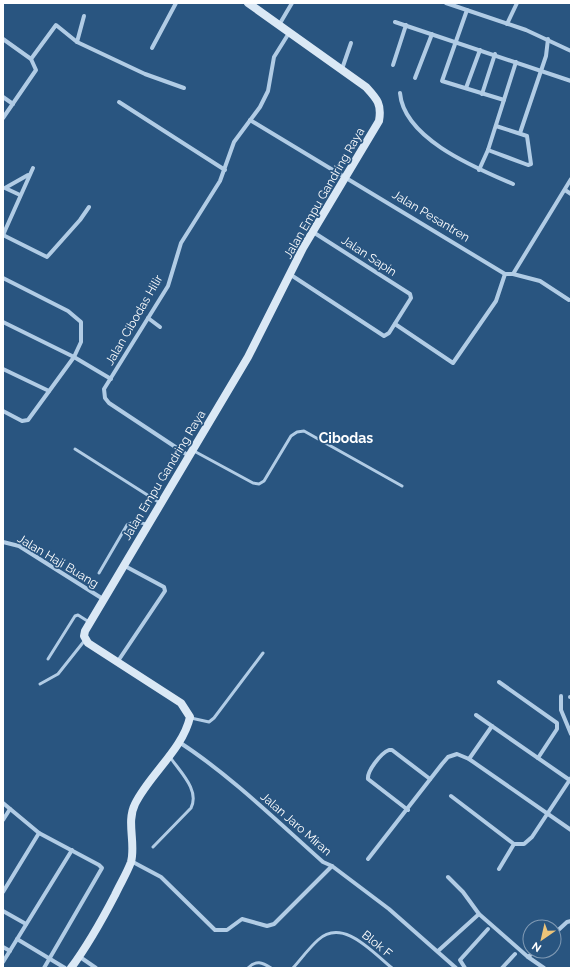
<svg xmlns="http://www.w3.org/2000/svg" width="574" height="971" viewBox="0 0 574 971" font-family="Raleway,sans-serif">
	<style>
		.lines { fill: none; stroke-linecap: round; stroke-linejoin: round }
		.lane { stroke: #b1cce5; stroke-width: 3 }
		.street { stroke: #b1cce5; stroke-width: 4 }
		.secondary { stroke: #dae8f5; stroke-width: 8 }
		.labels { text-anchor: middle; stroke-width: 3.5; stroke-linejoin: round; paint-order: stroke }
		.street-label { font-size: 12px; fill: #fff; stroke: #295580 }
		.quarter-label { font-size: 14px; font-weight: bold; fill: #fff; stroke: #295580 }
	</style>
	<rect width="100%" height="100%" fill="#295580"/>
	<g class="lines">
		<g class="lane">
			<polyline points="75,449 160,503"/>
			<polyline points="194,451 253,483 259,484 264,481 291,436 297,432 304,431 402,486"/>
			<polyline points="99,573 127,525 134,522 147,524"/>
			<polyline points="48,659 75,616 78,615 89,622"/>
			<polyline points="40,684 58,674 85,640"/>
			<polyline points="191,718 209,722 214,718 263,653"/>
			<path d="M153,847L191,808C200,790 180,772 170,757"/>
			<path d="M248,968C256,960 262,962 271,968"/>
			<path d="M293,968C301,959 309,948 318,940C343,917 373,953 392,968"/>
		</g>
		<g class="street">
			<polyline points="446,3 526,30 571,51"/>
			<polyline points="467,10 442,81 504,100"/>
			<polyline points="395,22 571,81"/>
			<polyline points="507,24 517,3"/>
			<polyline points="279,25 292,3"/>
			<polyline points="3,39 31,59 36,70 3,118"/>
			<polyline points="77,42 84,16"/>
			<polyline points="152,48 176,3"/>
			<polyline points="31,59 56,25 77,42 145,74 184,88"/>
			<polyline points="393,65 406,25"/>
			<polyline points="342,69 351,43"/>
			<polyline points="415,78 432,34"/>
			<polyline points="466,88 480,50"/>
			<path d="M400,93C404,139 476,168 513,184"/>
			<polyline points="482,94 495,54"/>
			<polyline points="3,97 13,104"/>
			<polyline points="119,102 225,170"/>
			<polyline points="250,120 505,274"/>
			<polyline points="520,133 546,56 548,39"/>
			<polyline points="488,150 528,165 531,164 527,136 496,126"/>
			<polyline points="479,170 488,150 516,62"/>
			<polyline points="565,190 571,194"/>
			<polyline points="20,195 5,188 28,175"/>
			<polyline points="3,235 47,257 80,220 89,207"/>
			<polyline points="3,235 33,168"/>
			<polyline points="505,274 513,274 571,179"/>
			<polyline points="513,274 540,281 569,300"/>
			<polyline points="291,275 384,336 389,333 411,298 410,294 313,232"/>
			<polyline points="3,278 68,311 81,322 81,342 74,357 28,420 22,421 3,411"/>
			<polyline points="148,318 160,327"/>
			<polyline points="3,322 74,357 111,379"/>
			<polyline points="395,324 453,363 496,301 505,274"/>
			<polyline points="3,369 49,391"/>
			<polyline points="189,456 109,403 105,398 104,389 168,286 181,243 220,181 234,142 260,107 268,91 274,57 289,33"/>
			<polyline points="3,542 19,546 103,599"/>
			<polyline points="118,661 165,591 164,587 123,565"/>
			<polyline points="499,682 557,723 557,729 538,758"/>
			<polyline points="561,696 561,710 571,734"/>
			<polyline points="570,697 571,697"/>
			<polyline points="476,715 571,781"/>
			<path d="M179,742C230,775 278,822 323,862L332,866L389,909L456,968"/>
			<polyline points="469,759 492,726"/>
			<polyline points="451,796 514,844 524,844 532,837 571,778"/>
			<polyline points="3,803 39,833 99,865 102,868 44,968"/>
			<path d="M408,810L368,779C367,771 381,753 389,750H392L430,779"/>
			<polyline points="3,820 10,809"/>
			<polyline points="368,859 442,764 448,757 457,754 469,759 571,830"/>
			<polyline points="131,861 161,877 215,930 227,930 242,919 267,926 274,924 332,866"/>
			<polyline points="499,869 514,844"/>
			<polyline points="448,877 463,892 479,914 528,957 544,968"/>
			<polyline points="3,892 39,833"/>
			<polyline points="3,911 26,924"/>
			<polyline points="554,934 567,922 571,921"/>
			<polyline points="17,939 65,968"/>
			<polyline points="3,947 10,951"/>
			<polyline points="438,951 479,914"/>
			<polyline points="80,957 96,968"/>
			<polyline points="528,957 535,951"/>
			<polyline points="3,962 72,850"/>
			<polyline points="465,968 460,960 488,929"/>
			<polyline points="502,968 515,954"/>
		</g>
		<path class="secondary" d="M71,968C88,945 102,920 115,895C120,884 127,873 131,862C136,843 126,822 135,804C149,775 183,749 190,717L181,703L88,643L84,636L85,631L248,357L303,248L379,121C382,104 377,99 366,87L248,3"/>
	</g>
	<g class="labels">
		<g class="street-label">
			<text transform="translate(324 193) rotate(-60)" y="4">Jalan Empu Gandring Raya</text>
			<text transform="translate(431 216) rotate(31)" y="4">Jalan Pesantren</text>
			<text transform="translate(369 256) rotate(33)" y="4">Jalan Sapin</text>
			<text transform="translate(134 320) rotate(-60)" y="4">Jalan Cibodas Hilir</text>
			<text transform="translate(164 475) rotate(-59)" y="4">Jalan Empu Gandring Raya</text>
			<text transform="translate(58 561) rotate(31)" y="4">Jalan Haji Buang</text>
			<text transform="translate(296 824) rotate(41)" y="4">Jalan Jaro Miran</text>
			<text transform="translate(377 944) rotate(39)" y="4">Blok F</text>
		</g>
		<g class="quarter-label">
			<text x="346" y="443">Cibodas</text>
		</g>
	</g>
	<rect width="574" height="971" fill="none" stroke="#ffffff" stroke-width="8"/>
	<g transform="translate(542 939) rotate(214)"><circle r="19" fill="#295580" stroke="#7f99b3"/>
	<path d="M0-3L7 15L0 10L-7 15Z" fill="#ecc479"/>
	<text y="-6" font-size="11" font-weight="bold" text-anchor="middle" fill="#ffffff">N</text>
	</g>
</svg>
